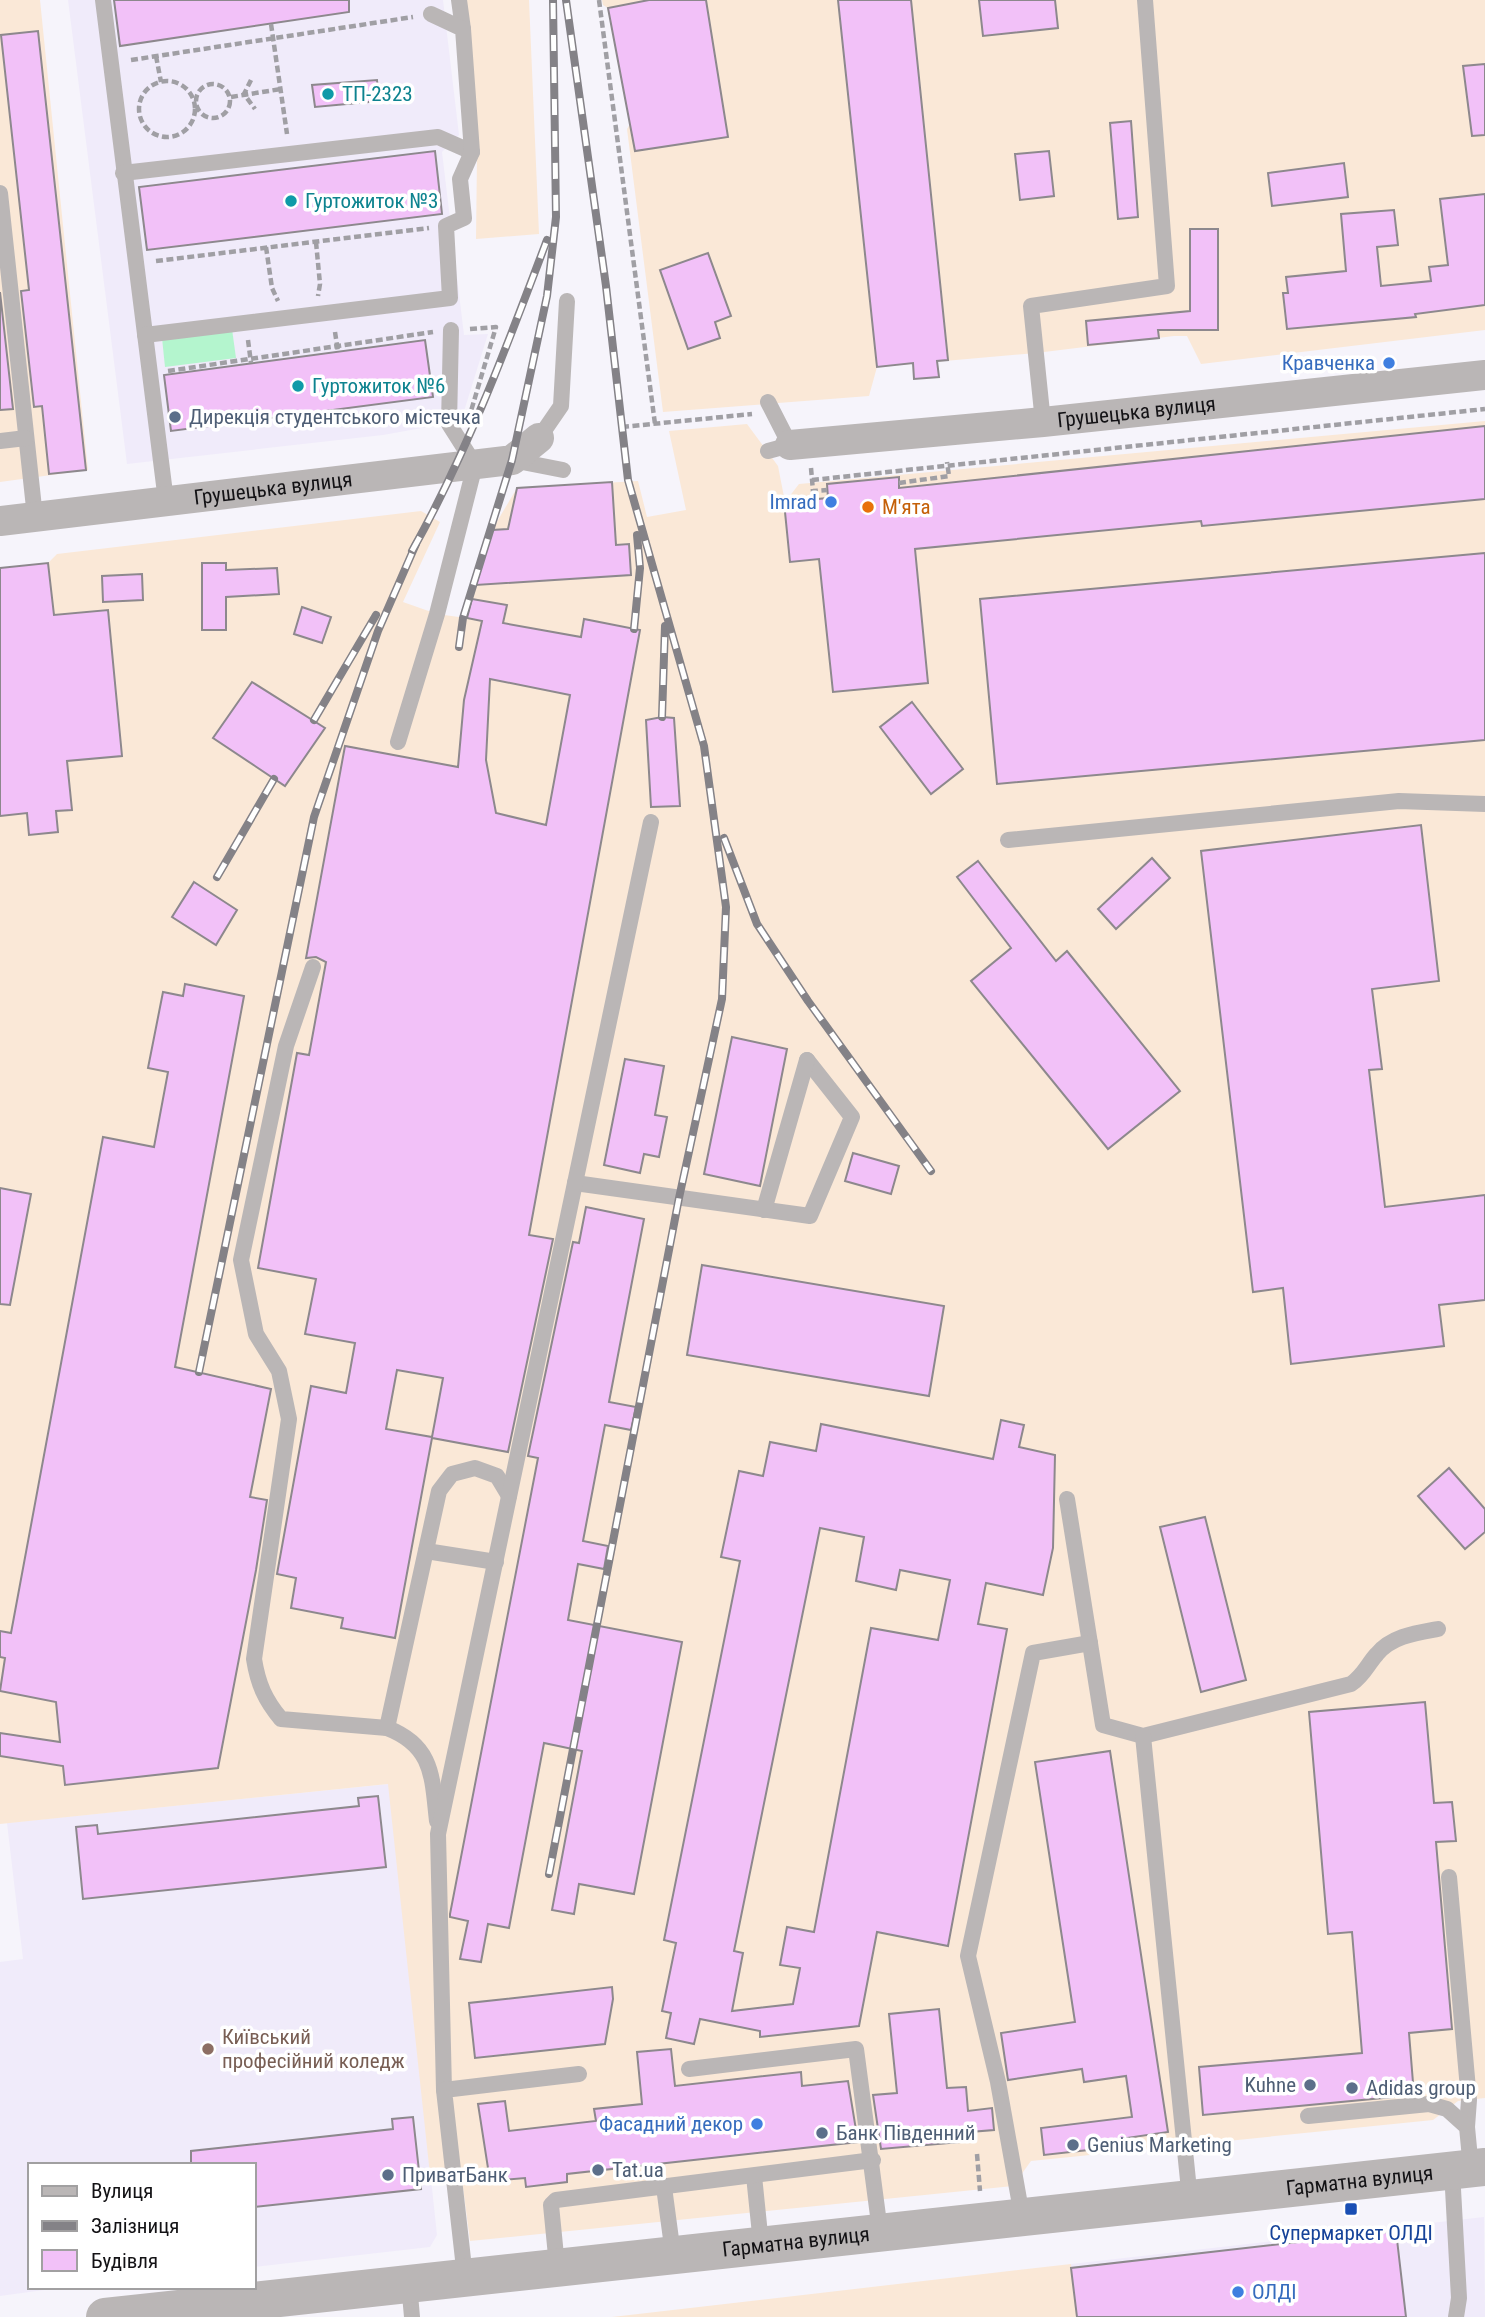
<svg xmlns="http://www.w3.org/2000/svg" width="1485" height="2317" viewBox="0 0 1485 2317" font-family="'Roboto Condensed',sans-serif">
	<style>
		.built { fill: #f0ebfa }
		.industrial { fill: #fae8d7 }
		.green { fill: #b4f5ce }
		.building { fill: #f2c1f8; stroke: #8d888d; stroke-width: 2; fill-rule: evenodd }
		.lines { fill: none; stroke-linecap: round; stroke-linejoin: round }
		.path { stroke: #a09fa4; stroke-width: 4.5; stroke-dasharray: 7 3.5; stroke-linecap: butt }
		.service { stroke: #bab6b6; stroke-width: 16 }
		.minor { stroke: #bab6b6; stroke-width: 30 }
		.tertiary { stroke: #bab6b6; stroke-width: 38 }
		.rail-casing { stroke: #848287; stroke-width: 8 }
		.rail { stroke: #fff; stroke-width: 5; stroke-dasharray: 16; stroke-linecap: butt }
		.culture-dot { fill: #0f9aa8; stroke: #fff; stroke-width: 2.5 }
		.shop-dot { fill: #3f7fe0; stroke: #fff; stroke-width: 2.5 }
		.service-dot { fill: #5c6f8a; stroke: #fff; stroke-width: 2.5 }
		.food-dot { fill: #e8710a; stroke: #fff; stroke-width: 2.5 }
		.education-dot { fill: #8d6e63; stroke: #fff; stroke-width: 2.5 }
		.transit-dot { fill: #1a4fb4; stroke: #fff; stroke-width: 2.5 }
		.labels { text-anchor: middle; stroke-width: 7; stroke-linejoin: round; paint-order: stroke }
		.culture-label { font-size: 21px; fill: #0d838f; stroke: #fff; text-anchor: start }
		.shop-label { font-size: 21px; fill: #366cbe; stroke: #fff; text-anchor: end }
		.street-label { font-size: 21px; fill: #131215; stroke: #fff }
		.service-label { font-size: 21px; fill: #4e5e75; stroke: #fff; text-anchor: start }
		.food-label { font-size: 21px; fill: #c56008; stroke: #fff; text-anchor: start }
		.education-label { font-size: 21px; fill: #785e54; stroke: #fff; text-anchor: start }
		.transit-label { font-size: 21px; fill: #164399; stroke: #fff }
	</style>
	<rect width="100%" height="100%" fill="#f6f4fb"/>
	<g class="built">
		<polygon points="68,0 443,0 459,135 442,152 464,335 488,334 461,421 383,435 127,464"/>
		<polygon points="389,1784 437,2235 430,2247 254,2267 254,2165 30,2165 30,2287 66,2287 0,2296 0,1962 23,1959 7,1823"/>
		<polygon points="1484,2217 1485,2317 1077,2317 1071,2264"/>
	</g>
	<g class="industrial">
		<polygon points="0,0 40,0 88,470 0,482"/>
		<polygon points="460,0 529,0 539,234 476,239 477,156"/>
		<polygon points="602,0 1485,0 1485,330 1201,364 1187,336 1174,336 1036,353 877,367 869,396 663,412 627,129 630,124 608,8 603,5"/>
		<polygon points="1485,421 1485,2098 1458,2101 1433,2120 1031,2161 1013,2186 470,2241 462,2180 431,2184 388,1784 0,1824 0,568 48,563 57,554 421,511 440,522 403,602 437,614 466,618 492,530 517,488 638,481 647,517 686,510 669,431 747,424 778,466 785,502 799,484"/>
		<polygon points="1071,2264 1077,2317 612,2317"/>
	</g>
	<polygon class="green" points="232,329 236,358 165,367 162,338"/>
	<g class="building">
		<polygon points="114,0 349,0 349,12 120,46"/>
		<polygon points="649,0 706,0 728,137 635,151 608,8"/>
		<polygon points="838,0 911,0 948,360 937,361 939,377 914,379 913,363 877,367"/>
		<polygon points="979,0 1055,0 1058,28 983,36"/>
		<polygon points="38,31 86,470 49,474 42,406 34,407 21,291 29,290 1,35"/>
		<polygon points="1485,64 1485,135 1472,136 1463,66"/>
		<polygon points="377,80 379,101 315,107 312,85"/>
		<polygon points="1131,121 1138,217 1118,219 1110,123"/>
		<polygon points="435,151 442,214 147,250 139,187"/>
		<polygon points="1049,151 1054,196 1020,200 1015,154"/>
		<polygon points="1344,163 1348,197 1272,206 1268,173"/>
		<polygon points="1485,194 1485,305 1415,314 1416,317 1287,329 1283,293 1288,293 1286,277 1346,271 1341,214 1394,210 1398,245 1377,247 1381,286 1431,281 1429,267 1448,265 1440,199"/>
		<polygon points="1190,229 1218,229 1218,330 1158,330 1159,338 1088,345 1086,321 1190,311"/>
		<polygon points="708,253 731,316 715,322 720,338 688,349 660,270"/>
		<polygon points="0,292 13,409 0,410"/>
		<polygon points="425,340 433,397 171,431 164,375"/>
		<polygon points="1485,426 1485,499 1202,526 1201,521 915,549 928,683 833,692 819,559 790,562 784,502 828,498 827,484 899,477 899,488"/>
		<polygon points="612,482 616,545 629,544 631,575 476,585 492,530 508,529 517,488"/>
		<polygon points="1485,553 1485,740 997,784 980,599"/>
		<polygon points="48,563 54,615 108,610 122,756 67,761 72,810 56,811 58,832 29,835 27,813 0,816 0,568"/>
		<polygon points="202,563 226,563 226,570 277,568 279,594 226,597 226,630 202,630"/>
		<polygon points="142,574 143,600 103,602 102,576"/>
		<path d="M472,599L507,605L503,623L581,637L584,619L640,630L529,1235L553,1239L508,1452L432,1438L395,1638L341,1628L343,1618L291,1608L296,1578L277,1574L311,1386L346,1393L355,1343L305,1334L316,1279L258,1268L297,1053L309,1055L326,962L316,957L306,958L345,746L458,767L464,700L482,621L467,618ZM490,679L570,695L546,825L496,813L486,760ZM397,1370L443,1378L432,1437L386,1429Z"/>
		<polygon points="302,607 331,617 322,643 294,634"/>
		<polygon points="252,682 325,728 285,786 213,738"/>
		<polygon points="912,702 963,769 931,794 880,727"/>
		<polygon points="662,717 674,718 680,806 651,807 646,720"/>
		<polygon points="1421,825 1439,981 1372,989 1382,1069 1369,1070 1385,1207 1485,1195 1485,1300 1439,1305 1444,1346 1291,1364 1283,1288 1253,1292 1201,851"/>
		<polygon points="1152,858 1170,878 1116,929 1098,909"/>
		<polygon points="978,861 1056,961 1067,951 1180,1091 1108,1149 971,981 1011,948 957,877"/>
		<polygon points="194,882 237,910 216,945 172,917"/>
		<polygon points="185,984 244,996 175,1367 271,1389 250,1497 267,1500 256,1570 218,1768 65,1785 63,1766 0,1756 0,1733 60,1742 56,1702 0,1691 5,1658 0,1657 0,1631 11,1633 103,1137 154,1147 168,1072 148,1068 163,992 183,996"/>
		<polygon points="732,1037 787,1049 760,1186 704,1174"/>
		<polygon points="625,1059 664,1066 655,1115 667,1117 659,1157 644,1154 640,1173 604,1165"/>
		<polygon points="853,1153 899,1166 891,1194 845,1181"/>
		<polygon points="0,1188 31,1194 10,1305 0,1304"/>
		<polygon points="586,1207 644,1219 609,1402 636,1407 631,1430 605,1425 583,1541 608,1546 604,1569 578,1564 568,1620 682,1642 634,1894 579,1884 574,1914 552,1910 582,1751 544,1743 509,1928 488,1924 481,1962 460,1959 468,1921 450,1917 450,1914 538,1458 528,1456 573,1242 579,1243"/>
		<polygon points="702,1265 944,1306 929,1396 687,1355"/>
		<path d="M1001,1420L1024,1425L1019,1447L1055,1455L1053,1548L1043,1595L986,1583L978,1624L1007,1629L948,1946L877,1932L859,2026L760,2037V2031L700,2019L694,2044L666,2038L671,2013L662,2011L676,1943L664,1940L740,1561L721,1557L739,1471L763,1476L770,1442L816,1451L821,1424L993,1459ZM820,1528L864,1537L856,1581L896,1590L900,1570L950,1580L938,1640L871,1628L814,1932L787,1927L780,1965L800,1968L793,2004L732,2011L743,1953L734,1951Z"/>
		<polygon points="1449,1468 1485,1509 1485,1532 1465,1549 1418,1496"/>
		<polygon points="1205,1517 1246,1680 1201,1692 1160,1527"/>
		<polygon points="1425,1702 1434,1803 1452,1802 1456,1841 1436,1842 1452,2029 1409,2033 1414,2095 1203,2115 1199,2067 1362,2053 1352,1932 1328,1934 1309,1712"/>
		<polygon points="1110,1751 1168,2132 1106,2141 1106,2148 1044,2155 1041,2128 1132,2117 1126,2076 1084,2082 1082,2069 1008,2080 1001,2033 1075,2022 1035,1762"/>
		<polygon points="378,1796 386,1867 83,1899 76,1827 97,1825 98,1834 359,1806 358,1798"/>
		<polygon points="612,1987 613,1999 605,2044 475,2058 469,2003"/>
		<polygon points="939,2009 947,2088 966,2087 968,2111 992,2108 994,2130 970,2132 971,2141 881,2149 873,2095 897,2093 889,2014"/>
		<polygon points="671,2049 675,2086 801,2072 802,2086 848,2081 858,2142 567,2174 567,2182 526,2187 525,2178 490,2181 478,2104 505,2101 509,2131 596,2121 594,2109 642,2104 637,2052"/>
		<polygon points="413,2117 421,2189 254,2207 254,2165 191,2165 191,2151 393,2129 392,2119"/>
		<polygon points="1396,2231 1406,2317 1077,2317 1071,2268"/>
	</g>
	<g class="lines">
		<g class="path">
			<polyline points="599,0 655,424"/>
			<polyline points="271,24 287,134"/>
			<polyline points="156,56 161,82"/>
			<polyline points="131,60 413,17"/>
			<polyline points="251,80 244,94 255,109"/>
			<circle cx="167" cy="109" r="28"/>
			<circle cx="213" cy="101" r="17"/>
			<polyline points="231,97 281,89"/>
			<polyline points="316,242 320,284 318,296"/>
			<polyline points="266,247 272,288 278,301"/>
			<polyline points="156,261 429,228"/>
			<polyline points="470,329 496,327 471,411"/>
			<polyline points="335,332 338,352"/>
			<polyline points="248,340 251,363"/>
			<polyline points="168,371 433,332"/>
			<polyline points="622,427 752,414"/>
			<polyline points="811,468 813,491 827,490"/>
			<polyline points="812,480 1485,409"/>
			<polyline points="899,483 949,476 947,462"/>
			<polyline points="977,2154 980,2191"/>
		</g>
		<g class="service">
			<polyline points="103,0 166,501"/>
			<polyline points="459,0 463,29"/>
			<polyline points="123,173 438,137 472,152"/>
			<polyline points="0,193 35,517"/>
			<polyline points="145,335 450,298 446,226 464,218 460,179 472,152 463,29 431,14"/>
			<polyline points="768,402 790,445 768,451"/>
			<polyline points="1043,422 1031,306 1167,286 1145,0"/>
			<polyline points="539,438 561,406 567,301"/>
			<polyline points="0,441 26,438"/>
			<polyline points="512,460 563,470"/>
			<polyline points="398,742 437,614 475,465 449,424 451,330"/>
			<polyline points="1008,840 1399,801 1485,804"/>
			<path d="M313,967L286,1046L241,1260L256,1334L279,1371L289,1419L254,1659C258,1684 265,1700 281,1719L387,1728C434,1746 432,1778 437,1821"/>
			<polyline points="575,1183 810,1216 852,1117 807,1060"/>
			<polyline points="764,1210 807,1060"/>
			<path d="M1067,1499L1103,1725L1143,1736L1351,1684C1364,1675 1367,1665 1377,1654C1392,1636 1416,1633 1438,1629"/>
			<polyline points="426,1551 496,1562"/>
			<polyline points="387,1728 439,1491 452,1474 475,1468 497,1476 509,1496"/>
			<polyline points="1143,1736 1190,2200"/>
			<polyline points="1449,1877 1469,2100 1467,2127"/>
			<polyline points="689,2069 856,2049 880,2231"/>
			<polyline points="444,2090 438,1834 651,822"/>
			<polyline points="1308,2116 1429,2104 1447,2109 1467,2127 1471,2169"/>
			<polyline points="1452,2171 1459,2298 1456,2317"/>
			<polyline points="754,2176 761,2244"/>
			<polyline points="664,2187 673,2254"/>
			<polyline points="1022,2216 998,2082 968,1956 1033,1653 1090,1643"/>
			<polyline points="557,2266 551,2205 556,2200 873,2160"/>
			<polyline points="465,2277 444,2090 579,2074"/>
			<polyline points="409,2283 412,2317"/>
		</g>
		<g class="minor">
			<path id="s1" d="M790,445L1043,422L1485,375"/>
			<path id="s2" d="M0,521L512,460L539,438"/>
		</g>
		<path class="tertiary" id="s3" d="M105,2317L1485,2167"/>
		<defs>
			<g id="rail">
				<path d="M412,551C467,453 507,346 547,240"/>
				<polyline points="634,629 640,568 637,535"/>
				<polyline points="459,647 463,618 512,460 547,296 556,217 553,0"/>
				<polyline points="662,717 665,626"/>
				<polyline points="314,720 376,615"/>
				<polyline points="724,838 757,924 808,1001 931,1171"/>
				<polyline points="217,877 274,779"/>
				<polyline points="199,1372 314,817 378,631 416,544"/>
				<polyline points="549,1874 679,1198 722,999 726,907 704,746 628,480 606,286 566,0"/>
			</g>
		</defs>
		<use href="#rail" class="rail-casing"/>
		<use href="#rail" class="rail"/>
	</g>
	<g class="culture-dot">
		<circle cx="328" cy="94" r="7"/>
		<circle cx="291" cy="201" r="7"/>
		<circle cx="298" cy="386" r="7"/>
	</g>
	<g class="shop-dot">
		<circle cx="1389" cy="363" r="7"/>
		<circle cx="831" cy="502" r="7"/>
		<circle cx="757" cy="2124" r="7"/>
		<circle cx="1238" cy="2292" r="7"/>
	</g>
	<g class="service-dot">
		<circle cx="175" cy="417" r="7"/>
		<circle cx="1310" cy="2085" r="7"/>
		<circle cx="1352" cy="2088" r="7"/>
		<circle cx="822" cy="2133" r="7"/>
		<circle cx="1073" cy="2145" r="7"/>
		<circle cx="598" cy="2170" r="7"/>
		<circle cx="388" cy="2175" r="7"/>
	</g>
	<circle class="food-dot" cx="868" cy="507" r="7"/>
	<circle class="education-dot" cx="208" cy="2049" r="7"/>
	<rect class="transit-dot" x="1344" y="2202" width="14" height="14" rx="3.5"/>
	<g class="labels">
		<g class="culture-label">
			<text x="342" y="101">ТП-2323</text>
			<text x="305" y="208">Гуртожиток №3</text>
			<text x="312" y="393">Гуртожиток №6</text>
		</g>
		<g class="shop-label">
			<text x="1375" y="370">Кравченка</text>
			<text x="817" y="509">Imrad</text>
			<text x="743" y="2131">Фасадний декор</text>
			<text x="1252" y="2299" text-anchor="start">ОЛДІ</text>
		</g>
		<g class="street-label">
			<text dy="7" stroke="none"><textPath href="#s1" startOffset="348">Грушецька вулиця</textPath></text>
			<text dy="7" stroke="none"><textPath href="#s2" startOffset="275">Грушецька вулиця</textPath></text>
			<text dy="7" stroke="none"><textPath href="#s3" startOffset="1262">Гарматна вулиця</textPath></text>
			<text dy="7" stroke="none"><textPath href="#s3" startOffset="695">Гарматна вулиця</textPath></text>
		</g>
		<g class="service-label">
			<text x="189" y="424">Дирекція студентського містечка</text>
			<text x="1296" y="2092" text-anchor="end">Kuhne</text>
			<text x="1366" y="2095">Adidas group</text>
			<text x="836" y="2140">Банк Південний</text>
			<text x="1087" y="2152">Genius Marketing</text>
			<text x="612" y="2177">Tat.ua</text>
			<text x="402" y="2182">ПриватБанк</text>
		</g>
		<g class="food-label">
			<text x="882" y="514">М'ята</text>
		</g>
		<g class="education-label">
			<text x="222" y="2044">Київський<tspan x="222" dy="24">професійний коледж</tspan></text>
		</g>
		<g class="transit-label">
			<text x="1351" y="2240">Супермаркет ОЛДІ</text>
		</g>
	</g>
	<rect x="28" y="2163" width="228" height="126" fill="#ffffff" stroke="#a1a0a1" stroke-width="2"/>
	<rect x="42" y="2186" width="35" height="10" fill="#bab6b6" stroke="#a1a0a1" stroke-width="2"/>
	<text x="91" y="2198" font-size="21" fill="#131215">Вулиця</text>
	<rect x="42" y="2221" width="35" height="10" fill="#848287" stroke="#a1a0a1" stroke-width="2"/>
	<text x="91" y="2233" font-size="21" fill="#131215">Залізниця</text>
	<rect x="42" y="2250" width="35" height="21" fill="#f2c1f8" stroke="#a1a0a1" stroke-width="2"/>
	<text x="91" y="2268" font-size="21" fill="#131215">Будівля</text>
</svg>
